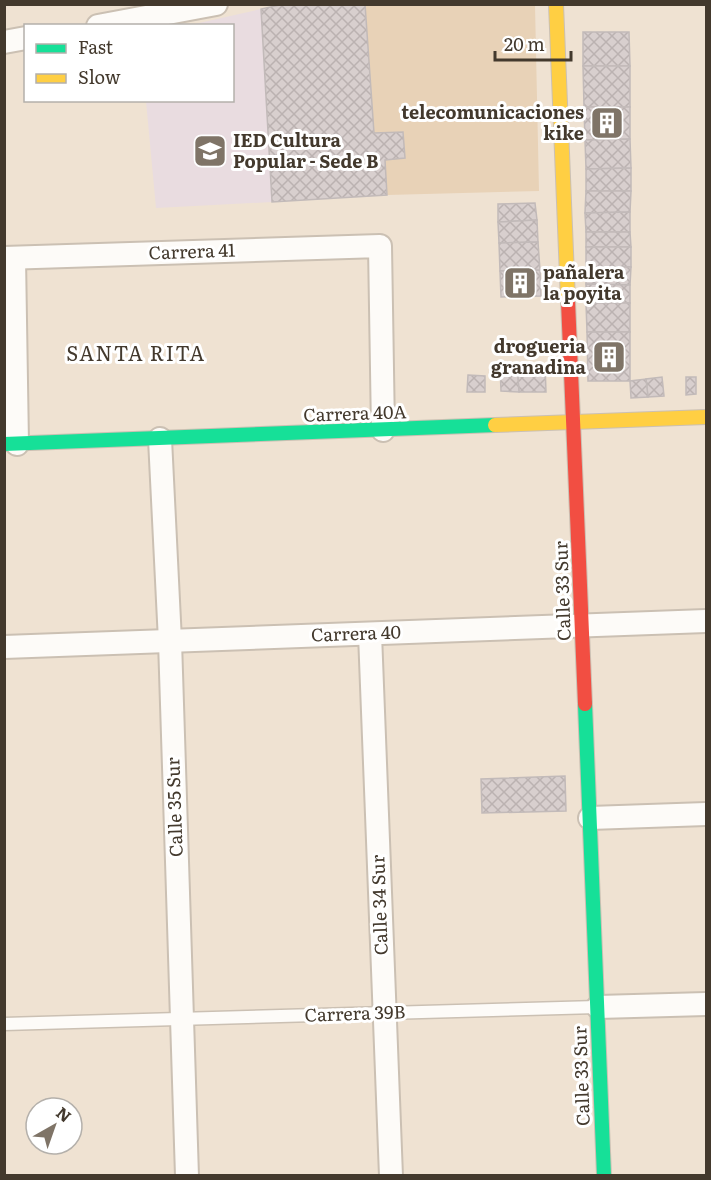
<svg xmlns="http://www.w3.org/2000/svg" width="711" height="1180" viewBox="0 0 711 1180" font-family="Literata,serif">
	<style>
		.education { fill: #e9dce0 }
		.green { fill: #e8d2b7 }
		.building { fill: url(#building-cross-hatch); stroke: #c2bab9; stroke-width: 1.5 }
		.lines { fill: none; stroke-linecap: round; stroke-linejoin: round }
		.lane-casing { stroke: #cbc0b3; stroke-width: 15 }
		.street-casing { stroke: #cbc0b3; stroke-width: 26 }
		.fast-casing { stroke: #cbc0b3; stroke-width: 16 }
		.slow-casing { stroke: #cbc0b3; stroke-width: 16 }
		.jam-casing { stroke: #cbc0b3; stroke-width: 16 }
		.lane { stroke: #fdfbf8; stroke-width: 12 }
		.street { stroke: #fdfbf8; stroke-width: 22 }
		.fast { stroke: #16e098; stroke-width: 14 }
		.slow { stroke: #ffcf43; stroke-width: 14 }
		.jam { stroke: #f24e42; stroke-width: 14 }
		.labels { text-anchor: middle; stroke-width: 6; stroke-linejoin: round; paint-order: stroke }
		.poi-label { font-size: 18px; font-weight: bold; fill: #43392d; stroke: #fff; text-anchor: end }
		.street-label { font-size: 18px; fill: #43392d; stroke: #fff }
		.neighbourhood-label { font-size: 20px; letter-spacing: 1.5px; fill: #43392d; stroke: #fff }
	</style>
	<defs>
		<pattern id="building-cross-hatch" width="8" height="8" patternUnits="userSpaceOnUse" patternTransform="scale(1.5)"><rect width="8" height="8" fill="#d8cfce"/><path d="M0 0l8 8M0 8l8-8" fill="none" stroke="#bbb2b1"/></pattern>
	</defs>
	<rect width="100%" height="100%" fill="#efe2d2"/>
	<polygon class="education" points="261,9 272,202 156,208 146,101 232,100 232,26 190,25"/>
	<polygon class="green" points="365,5 535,5 539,191 387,195 385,160 405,158 403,132 374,133"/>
	<g class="building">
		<polygon points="284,4 365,4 374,133 403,132 405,158 385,160 387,195 272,202 261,9"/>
		<polygon points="583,32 629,32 630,66 583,66"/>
		<polygon points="583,66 630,66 630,107 584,107"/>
		<polygon points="584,107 630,107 630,139 585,140"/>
		<polygon points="630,139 631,168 586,169 585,140"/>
		<polygon points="631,168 631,191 586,191 586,169"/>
		<polygon points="586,191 631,191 630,212 585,213"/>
		<polygon points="535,203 537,220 498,222 498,204"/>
		<polygon points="630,212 630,232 586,232 585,213"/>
		<polygon points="537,220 538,242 499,243 498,222"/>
		<polygon points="586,232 630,232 631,247 586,247"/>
		<polygon points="538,242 540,270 500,271 499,243"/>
		<rect x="586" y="247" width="45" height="20"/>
		<polygon points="586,267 631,267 630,285 586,284"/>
		<polygon points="540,270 541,296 501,297 500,271"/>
		<polygon points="586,284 630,285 630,303 586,303"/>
		<polygon points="586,303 630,303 630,332 587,332"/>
		<polygon points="587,332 630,332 630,381 588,381"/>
		<polygon points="545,364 546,392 519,392 517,366"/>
		<polygon points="500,366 517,366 519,392 501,391"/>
		<polygon points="468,375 485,376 485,392 467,392"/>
		<polygon points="662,377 664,396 648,397 646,379"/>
		<polygon points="686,377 696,377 696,394 686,395"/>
		<polygon points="646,379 648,397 631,398 630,381"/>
		<polygon points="565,776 566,811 482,813 481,779"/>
	</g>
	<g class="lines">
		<defs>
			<polyline id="lane" points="4,1024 597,1007"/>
			<g id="street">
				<polyline points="98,26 216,4"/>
				<polyline points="4,42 26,38"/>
				<polyline points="4,258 380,246 383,430"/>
				<polyline points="14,258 17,444"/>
				<polyline points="160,439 170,641 187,1176"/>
				<polyline points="370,634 391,1176"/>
				<polyline points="4,647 706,621"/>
				<polyline points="590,818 706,814"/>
				<polyline points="598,1007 706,1004"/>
			</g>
			<g id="fast">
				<polyline points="4,444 495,425"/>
				<polyline points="585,704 604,1176"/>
			</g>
			<g id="slow">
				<polyline points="556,4 568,301"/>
				<polyline points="495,425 706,417"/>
			</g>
			<polyline id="jam" points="568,301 585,704"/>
		</defs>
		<use href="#lane" class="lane-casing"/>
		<use href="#street" class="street-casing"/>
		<use href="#fast" class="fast-casing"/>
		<use href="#slow" class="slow-casing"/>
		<use href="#jam" class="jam-casing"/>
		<use href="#lane" class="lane"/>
		<use href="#street" class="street"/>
		<use href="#fast" class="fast"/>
		<use href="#slow" class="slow"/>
		<use href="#jam" class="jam"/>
	</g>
	<defs>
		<symbol id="building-square" viewBox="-11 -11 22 22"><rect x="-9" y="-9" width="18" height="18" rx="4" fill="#7f7467" stroke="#fff"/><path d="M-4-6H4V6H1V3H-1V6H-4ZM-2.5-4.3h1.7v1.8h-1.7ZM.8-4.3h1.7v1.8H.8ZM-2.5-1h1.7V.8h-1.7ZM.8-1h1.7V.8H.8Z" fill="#fff"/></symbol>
		<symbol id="school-square" viewBox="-11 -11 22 22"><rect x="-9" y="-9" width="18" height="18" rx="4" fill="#7f7467" stroke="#fff"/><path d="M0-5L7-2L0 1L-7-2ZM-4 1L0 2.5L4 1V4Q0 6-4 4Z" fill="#fff"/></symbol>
	</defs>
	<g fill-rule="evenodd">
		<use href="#building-square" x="588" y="104" width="38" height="38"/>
		<use href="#school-square" x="191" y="132" width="38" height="38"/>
		<use href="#building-square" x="501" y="264" width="38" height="38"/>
		<use href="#building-square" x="590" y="338" width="38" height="38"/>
	</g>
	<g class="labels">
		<g class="poi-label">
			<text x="584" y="119">telecomunicaciones<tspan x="584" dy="21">kike</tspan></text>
			<text x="233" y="147" text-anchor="start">IED Cultura<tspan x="233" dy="21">Popular - Sede B</tspan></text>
			<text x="543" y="279" text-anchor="start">pañalera<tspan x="543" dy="21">la poyita</tspan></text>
			<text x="586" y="353">drogueria<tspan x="586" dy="21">granadina</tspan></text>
		</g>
		<g class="street-label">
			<text transform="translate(192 252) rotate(-2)" y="6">Carrera 41</text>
			<text transform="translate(355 414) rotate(-2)" y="6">Carrera 40A</text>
			<text transform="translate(563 591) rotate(-92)" y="6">Calle 33 Sur</text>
			<text transform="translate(356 634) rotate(-2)" y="6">Carrera 40</text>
			<text transform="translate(175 807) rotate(-92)" y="6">Calle 35 Sur</text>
			<text transform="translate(380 905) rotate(-92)" y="6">Calle 34 Sur</text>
			<text transform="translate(355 1014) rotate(-2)" y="6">Carrera 39B</text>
			<text transform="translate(582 1076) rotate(-92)" y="6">Calle 33 Sur</text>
		</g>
		<g class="neighbourhood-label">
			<text x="136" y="361">SANTA RITA</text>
		</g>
	</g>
	<rect width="711" height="1180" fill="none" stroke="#43392d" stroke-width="12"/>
	<rect x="24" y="24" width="210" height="78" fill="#ffffff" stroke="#b4b0ab" stroke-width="1.5"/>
	<rect x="36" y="44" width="30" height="9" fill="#16e098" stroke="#b4b0ab" stroke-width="1.5"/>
	<text x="78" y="54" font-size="18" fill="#43392d">Fast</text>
	<rect x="36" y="74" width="30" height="9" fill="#ffcf43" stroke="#b4b0ab" stroke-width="1.5"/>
	<text x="78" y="84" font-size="18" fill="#43392d">Slow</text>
	<g transform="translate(54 1126) rotate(40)"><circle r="28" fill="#ffffff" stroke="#b4b0ab" stroke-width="1.5"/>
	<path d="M0-4.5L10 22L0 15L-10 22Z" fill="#7f7467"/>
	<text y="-9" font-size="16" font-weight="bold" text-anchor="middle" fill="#43392d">N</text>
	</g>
	<path d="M495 51v9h76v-9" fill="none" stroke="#43392d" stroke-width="3"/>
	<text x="504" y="51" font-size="18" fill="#43392d" stroke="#ffffff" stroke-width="4.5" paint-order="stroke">20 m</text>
</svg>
